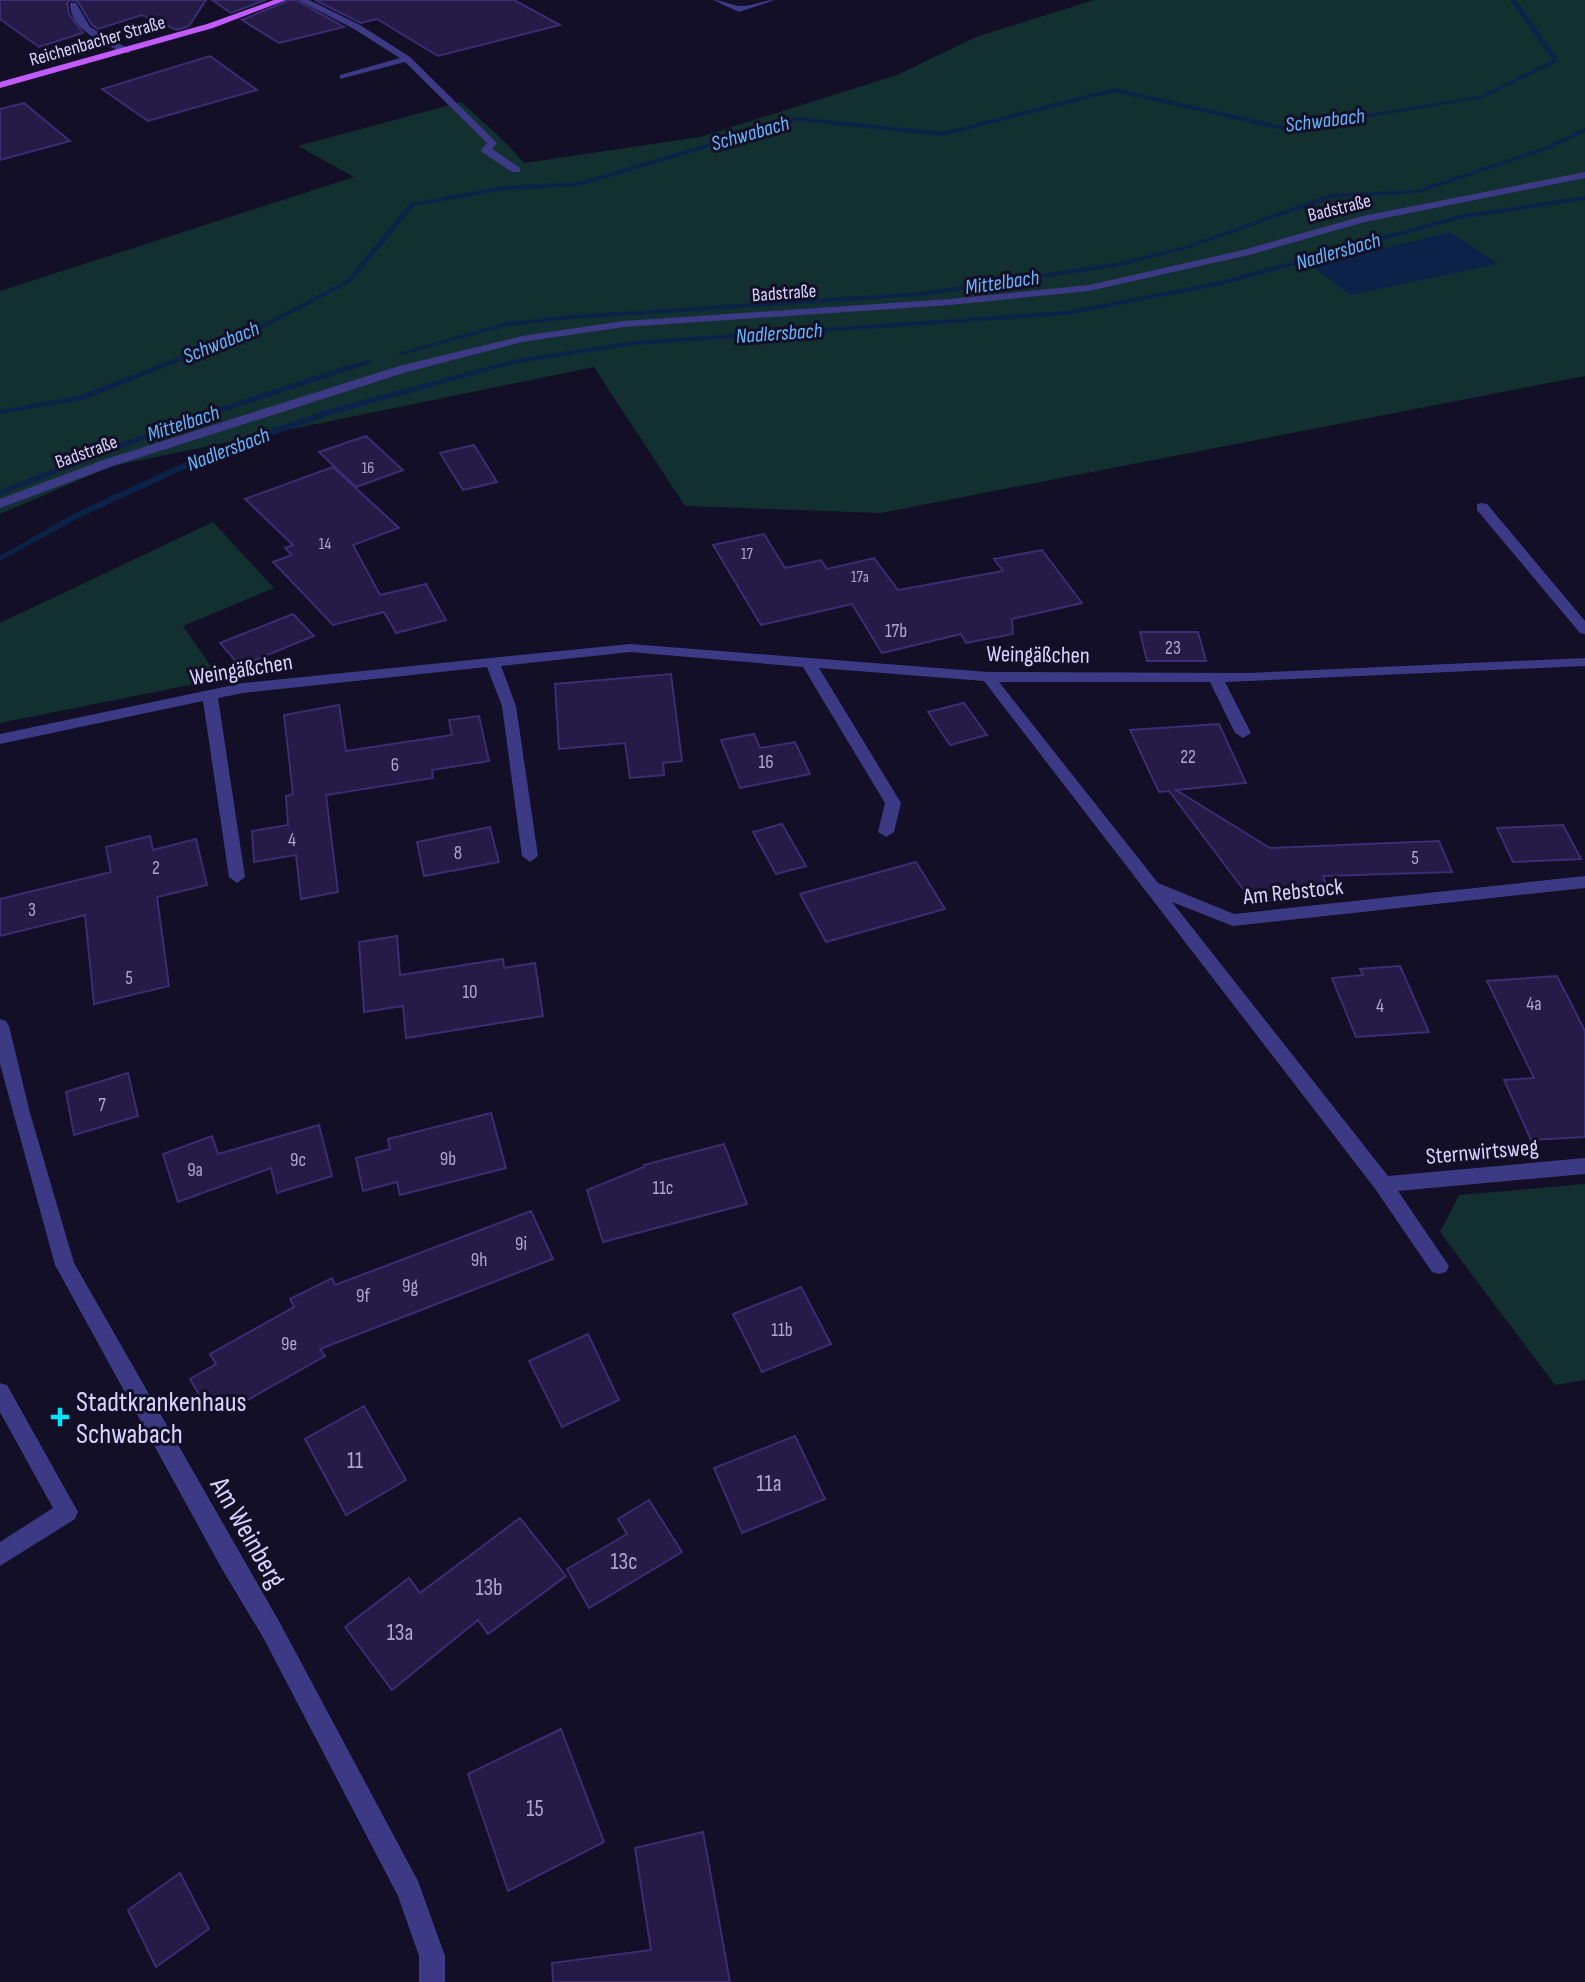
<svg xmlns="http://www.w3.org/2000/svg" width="1585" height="1982" viewBox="0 0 1585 1982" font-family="'Sofia Sans Condensed',sans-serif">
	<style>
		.green { fill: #12302f }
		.water { fill: #0c2248 }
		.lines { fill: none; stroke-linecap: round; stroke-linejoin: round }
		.stream { fill: #0c2248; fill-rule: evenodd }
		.building { fill: #241b47; stroke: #3b2d73; stroke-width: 2 }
		.minor { fill: #3d3a85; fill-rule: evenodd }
		.major { fill: #c25bff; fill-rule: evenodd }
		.poi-dot { fill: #00e5ff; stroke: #130f26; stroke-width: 2.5 }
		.labels { text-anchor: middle; stroke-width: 6; stroke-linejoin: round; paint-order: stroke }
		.far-number-label { font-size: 16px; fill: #aca6d1 }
		.far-street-label { font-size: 19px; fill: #d9d4ff; stroke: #130f26 }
		.number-label { font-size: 19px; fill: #aca6d1 }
		.far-water-label { font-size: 21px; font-style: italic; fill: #62b6ff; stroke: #130f26 }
		.street-label { font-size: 23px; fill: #d9d4ff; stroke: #130f26 }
		.near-number-label { font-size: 23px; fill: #aca6d1 }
		.near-poi-label { font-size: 28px; fill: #d9d4ff; stroke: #130f26; text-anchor: start }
		.near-street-label { font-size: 28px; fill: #d9d4ff; stroke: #130f26 }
	</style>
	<rect width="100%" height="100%" fill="#130f26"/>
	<g class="green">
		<polygon points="1094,0 1585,0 1585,376 881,513 685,506 594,367 112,466 0,514 0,291 354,177 298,146 461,102 505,142 524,163 700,137 897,75 976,37"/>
		<polygon points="213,522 274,588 183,626 220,679 0,723 0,623"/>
		<polygon points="1585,1184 1585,1380 1555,1385 1440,1232 1459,1195"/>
	</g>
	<polygon class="water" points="1450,232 1499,264 1350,295 1312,266"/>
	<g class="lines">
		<g class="stream">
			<polygon points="1510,0 1516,0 1559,61 1483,98 1287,131 1114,92 943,136 798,121 579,186 506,190 414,206 351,282 265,327 83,400 0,414 0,410 78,396 261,325 347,280 410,203 506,186 579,182 798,117 943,132 1114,88 1287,127 1480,96 1553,60"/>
			<polygon points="1585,128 1585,132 1549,149 1419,193 1332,198 1192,247 1121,266 922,296 572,319 507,326 402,355 398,353 507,322 572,315 922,292 1121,262 1188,245 1331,194 1416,190 1545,147"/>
			<polygon points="1585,196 1585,200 1460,219 1222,285 1067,315 634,345 513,364 333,414 215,455 79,518 0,561 0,556 73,514 209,451 327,410 512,360 634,341 1067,311 1221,281 1459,215"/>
			<path d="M367,360L374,362L186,424L0,495V490C121,442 243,397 367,360Z"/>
		</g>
	</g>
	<g class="building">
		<polygon points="0,0 206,0 189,26 177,30 142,15 98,29 92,25 78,2 70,0 67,3 69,14 83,33 39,47 0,19"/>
		<polygon points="212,0 266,0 231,13"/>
		<polygon points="289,0 296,0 344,27 279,43 242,20"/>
		<polygon points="315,0 514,0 560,25 438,56 377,19 361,23"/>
		<polygon points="210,56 257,90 148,121 102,89"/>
		<polygon points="24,103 70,141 0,160 0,109"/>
		<polygon points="366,436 403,470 356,487 319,452"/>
		<polygon points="474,445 497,482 463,490 440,453"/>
		<polygon points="333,467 399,528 353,545 380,595 426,584 446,620 396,633 384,612 333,625 273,562 292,555 285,548 293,545 245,499"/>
		<polygon points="764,534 785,568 821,560 827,569 874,558 898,590 1003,571 994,559 1042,550 1082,603 1012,619 1013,634 966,643 961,634 882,653 852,604 761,625 713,545"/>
		<polygon points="293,614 314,636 240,666 220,643"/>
		<polygon points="1140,632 1198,632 1206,661 1147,661"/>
		<polygon points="671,674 682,761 663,763 664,775 630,778 625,743 559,749 555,684"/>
		<polygon points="964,703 987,735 950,745 928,712"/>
		<polygon points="339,705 346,751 452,735 449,720 479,716 489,761 432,770 433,778 326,795 338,892 301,899 296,855 254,862 252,831 288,825 286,796 293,794 284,715"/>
		<polygon points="1219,724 1246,783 1176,790 1270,848 1439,841 1452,872 1323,876 1331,896 1253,902 1169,791 1159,792 1130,730"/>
		<polygon points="754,734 760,748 795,742 810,774 740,788 721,740"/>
		<polygon points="782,824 806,866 776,874 753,832"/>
		<polygon points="1563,825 1581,859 1513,862 1497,828"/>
		<polygon points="490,827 499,862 424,876 417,842"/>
		<polygon points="150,836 153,850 196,839 207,885 157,897 169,986 94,1004 85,915 0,936 0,899 111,872 106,847"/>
		<polygon points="916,862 945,909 826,942 800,894"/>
		<polygon points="397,936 400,975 503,959 504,968 535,963 543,1016 406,1038 403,1006 364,1012 359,942"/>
		<polygon points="1400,966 1429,1032 1356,1037 1332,978 1363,975 1360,969"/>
		<polygon points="1557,976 1585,1031 1585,1137 1531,1140 1504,1080 1534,1078 1487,981"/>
		<polygon points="128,1073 138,1116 74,1135 66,1092"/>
		<polygon points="491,1113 506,1168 400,1195 397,1182 363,1191 356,1158 390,1149 388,1139"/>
		<polygon points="319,1125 332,1176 277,1193 271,1168 178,1202 163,1154 212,1136 218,1154"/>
		<polygon points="724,1144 747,1204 603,1242 587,1190 644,1167 644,1165"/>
		<polygon points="531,1211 553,1259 320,1349 325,1356 239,1405 235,1398 210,1413 190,1379 216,1364 210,1354 294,1307 290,1299 332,1278 335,1285"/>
		<polygon points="801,1287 831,1344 762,1372 733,1314"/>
		<polygon points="588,1334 619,1400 562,1427 529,1361"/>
		<polygon points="364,1406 406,1480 346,1515 305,1439"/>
		<polygon points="795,1436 825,1499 742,1533 714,1468"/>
		<polygon points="649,1500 682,1552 589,1608 567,1569 627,1534 618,1519"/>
		<polygon points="520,1518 566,1576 488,1634 478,1620 392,1690 345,1627 409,1578 420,1593"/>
		<polygon points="561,1729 604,1842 508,1891 468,1774"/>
		<polygon points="703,1832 730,1982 553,1982 552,1963 651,1950 635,1848"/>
		<polygon points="180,1873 209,1929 156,1967 128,1910"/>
	</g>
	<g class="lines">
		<g class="minor">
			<polygon points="298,0 309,0 360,25 410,57 495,141 497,143 492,149 520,168 520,172 512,172 482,152 481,150 487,143 405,62 340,79 340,75 400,58 354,29"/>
			<path d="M713,0C723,0 732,6 741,6C752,6 763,0 775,0L739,12Z"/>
			<path d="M70,3H76L90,27L129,49V53H123C102,42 70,30 70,3Z"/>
			<polygon points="1585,172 1585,178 1365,222 1249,255 1089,291 950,305 624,327 522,342 407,372 113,466 0,508 0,499 103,460 399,366 522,336 624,321 950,299 1089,285 1243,250 1363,216"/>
			<polygon points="1482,503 1487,504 1585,621 1585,634 1580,633 1477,510 1477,504"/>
			<polygon points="630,644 988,672 1247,673 1585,658 1585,666 1225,682 1251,733 1243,738 1235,733 1210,682 999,682 1158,883 1234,914 1585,876 1585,888 1233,926 1172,902 1388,1176 1585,1158 1585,1174 1398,1191 1449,1266 1446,1272 1439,1274 1432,1272 1376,1190 984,681 819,668 901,803 894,832 886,837 878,832 885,803 803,667 630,652 501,666 516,706 538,856 530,862 522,856 502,706 487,667 243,693 218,698 245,877 237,883 229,877 203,701 0,744 0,734 243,683"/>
			<polygon points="0,1019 6,1021 9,1026 30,1113 74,1263 280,1623 418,1881 445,1956 445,1982 419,1982 419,1956 398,1896 264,1639 222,1569 55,1265 0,1064"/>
			<polygon points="0,1383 7,1385 78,1512 75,1519 0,1566 0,1542 53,1508 0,1412"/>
		</g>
		<polygon class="major" points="274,0 286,0 213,28 0,88 0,82 207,24"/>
	</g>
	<path class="poi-dot" d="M56.5 1406.5h7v7h7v7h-7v7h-7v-7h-7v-7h7z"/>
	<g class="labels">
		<g class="far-number-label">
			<text x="368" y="473">16</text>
			<text x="325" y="549">14</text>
			<text x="747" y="559">17</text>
			<text x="860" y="582">17a</text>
		</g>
		<g class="far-street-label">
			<text transform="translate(97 40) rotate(-16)" y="7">Reichenbacher Straße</text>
			<text transform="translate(1339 207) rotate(-14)" y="7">Badstraße</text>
			<text transform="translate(784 292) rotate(-4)" y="7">Badstraße</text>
			<text transform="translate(86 451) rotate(-20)" y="7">Badstraße</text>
		</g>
		<g class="number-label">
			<text x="896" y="637">17b</text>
			<text x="1173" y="654">23</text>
			<text x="1188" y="763">22</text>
			<text x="766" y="768">16</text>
			<text x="395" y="771">6</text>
			<text x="292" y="846">4</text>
			<text x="458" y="859">8</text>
			<text x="1415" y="864">5</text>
			<text x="156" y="874">2</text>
			<text x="32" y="916">3</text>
			<text x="129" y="984">5</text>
			<text x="470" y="998">10</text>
			<text x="1534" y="1010">4a</text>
			<text x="1380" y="1012">4</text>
			<text x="102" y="1111">7</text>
			<text x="448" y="1165">9b</text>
			<text x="298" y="1166">9c</text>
			<text x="195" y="1176">9a</text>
			<text x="663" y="1194">11c</text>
			<text x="521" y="1250">9i</text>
			<text x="479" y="1266">9h</text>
			<text x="410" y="1292">9g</text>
			<text x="363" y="1302">9f</text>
			<text x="782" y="1336">11b</text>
			<text x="289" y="1350">9e</text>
		</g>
		<g class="far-water-label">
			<text transform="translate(1325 120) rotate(-7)" y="7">Schwabach</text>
			<text transform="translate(750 133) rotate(-16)" y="7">Schwabach</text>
			<text transform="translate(1338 251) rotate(-16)" y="7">Nadlersbach</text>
			<text transform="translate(1002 282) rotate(-8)" y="7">Mittelbach</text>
			<text transform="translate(779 333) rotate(-4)" y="7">Nadlersbach</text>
			<text transform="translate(221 342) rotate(-22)" y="7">Schwabach</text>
			<text transform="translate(183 423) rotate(-18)" y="7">Mittelbach</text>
			<text transform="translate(228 449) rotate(-21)" y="7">Nadlersbach</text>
		</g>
		<g class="street-label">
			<text transform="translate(1038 654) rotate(1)" y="8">Weingäßchen</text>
			<text transform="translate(241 669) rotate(-9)" y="8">Weingäßchen</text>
			<text transform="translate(1293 891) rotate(-6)" y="8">Am Rebstock</text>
			<text transform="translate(1482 1151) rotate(-5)" y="8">Sternwirtsweg</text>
		</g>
		<g class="near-number-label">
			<text x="355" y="1468">11</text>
			<text x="769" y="1491">11a</text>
			<text x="624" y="1569">13c</text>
			<text x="489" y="1595">13b</text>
			<text x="400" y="1640">13a</text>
			<text x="535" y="1816">15</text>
		</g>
		<g class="near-poi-label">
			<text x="76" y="1411">Stadtkrankenhaus<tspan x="76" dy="32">Schwabach</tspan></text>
		</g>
		<g class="near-street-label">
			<text transform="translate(249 1532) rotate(60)" y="10">Am Weinberg</text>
		</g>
	</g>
</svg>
